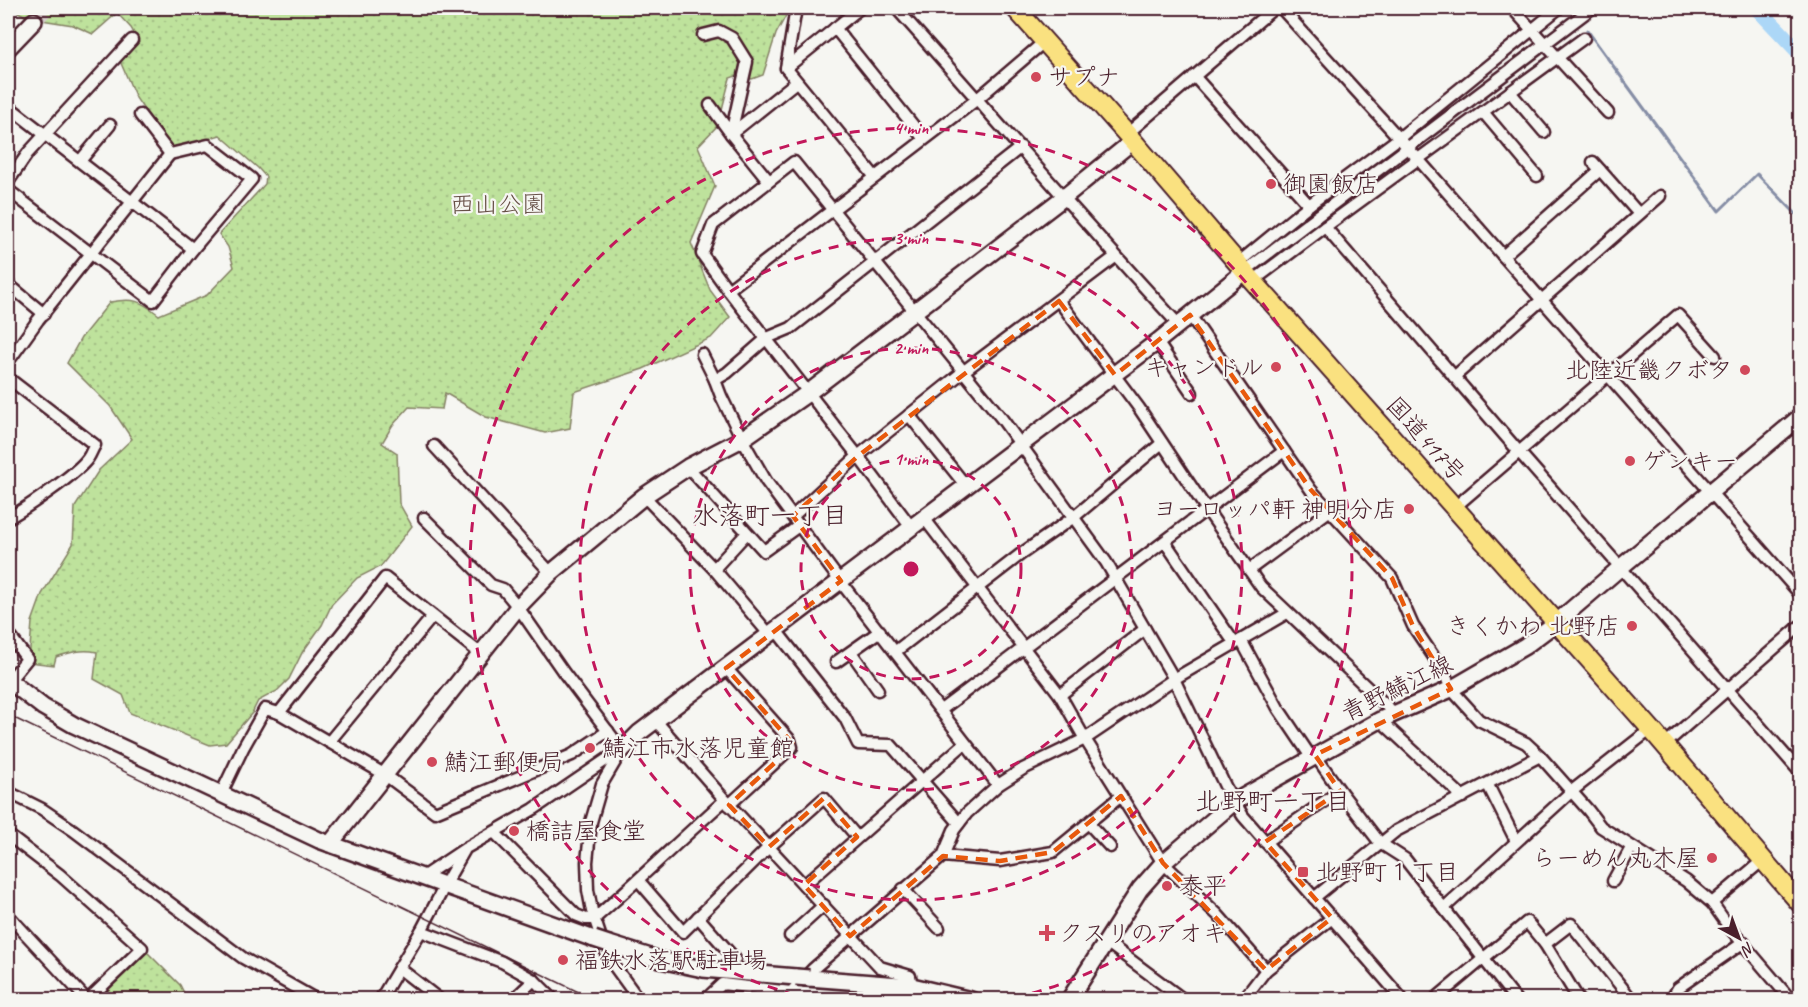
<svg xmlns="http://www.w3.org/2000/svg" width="1808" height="1007" viewBox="0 0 1808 1007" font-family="Caveat,'Klee One',sans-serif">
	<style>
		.park { fill: url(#park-dots); stroke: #848064; stroke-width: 1.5 }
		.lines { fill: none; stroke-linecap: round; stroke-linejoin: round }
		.stream { stroke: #858da5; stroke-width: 3 }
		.river { stroke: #acd7f7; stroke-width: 16 }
		.secondary-tunnel { stroke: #d4cbca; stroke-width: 15; stroke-dasharray: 15 8; stroke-linecap: butt }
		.street-casing { stroke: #4a1f2b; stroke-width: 15 }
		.secondary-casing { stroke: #4a1f2b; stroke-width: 20 }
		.highway-casing { stroke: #4a1f2b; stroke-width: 22 }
		.street { stroke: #f6f6f2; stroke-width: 10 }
		.secondary { stroke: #f6f6f2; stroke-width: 15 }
		.highway { stroke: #fae180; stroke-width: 18 }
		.tram { stroke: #4a1f2b; stroke-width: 1.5 }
		.secondary-bridge-casing { stroke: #4a1f2b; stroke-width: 20; stroke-linecap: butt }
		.secondary-bridge { stroke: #f6f6f2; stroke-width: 15 }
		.marked { fill: none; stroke: #e8590c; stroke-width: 4.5; stroke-dasharray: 12 8; stroke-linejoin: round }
		.ring { fill: none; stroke: #c2185b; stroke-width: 3; stroke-dasharray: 10 8 }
		.poi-dot { fill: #d1495b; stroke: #f6f6f2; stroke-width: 2 }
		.labels { text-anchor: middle; stroke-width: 4.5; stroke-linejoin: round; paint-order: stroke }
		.poi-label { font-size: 24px; fill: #4a1f2b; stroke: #f6f6f2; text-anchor: start }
		.park-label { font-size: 24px; fill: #675047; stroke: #f6f6f2 }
		.street-label { font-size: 24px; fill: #4a1f2b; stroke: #f6f6f2 }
		.neighbourhood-label { font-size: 26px; fill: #4a1f2b; stroke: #f6f6f2 }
		.centre { fill: #c2185b; stroke: #f6f6f2; stroke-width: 3 }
		.ring-label { font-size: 18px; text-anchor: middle; font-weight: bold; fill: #c2185b; stroke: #f6f6f2; stroke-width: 4.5; stroke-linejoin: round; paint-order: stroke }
	</style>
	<defs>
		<pattern id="park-dots" width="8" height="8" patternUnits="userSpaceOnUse" patternTransform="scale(1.5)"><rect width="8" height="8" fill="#bee29c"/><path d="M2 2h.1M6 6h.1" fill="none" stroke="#a5c187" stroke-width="1.8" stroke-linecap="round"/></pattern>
	</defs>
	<rect width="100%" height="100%" fill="#f6f6f2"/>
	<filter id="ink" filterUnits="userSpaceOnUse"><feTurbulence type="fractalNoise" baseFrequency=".0167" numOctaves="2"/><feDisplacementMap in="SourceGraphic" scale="12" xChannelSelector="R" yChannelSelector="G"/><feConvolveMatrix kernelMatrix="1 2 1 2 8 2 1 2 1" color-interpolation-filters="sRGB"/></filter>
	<g filter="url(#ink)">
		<g class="park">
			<path d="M8,8H790L776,34L763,75L752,79L739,75L730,78L718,125L698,146L715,186L691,243L710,290L730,317L711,338L643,369L574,392L570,428L545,433L486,417L445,393L442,409L409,407L392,426L382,443L397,453L399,503L412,526L381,566L357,578L332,604L322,625L302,653L289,679L277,691L258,701L252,713L226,743L210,745L130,713L123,695L94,679L97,652C82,649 71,652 56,657L54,665L29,662L32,622L42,594L73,544L75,507L99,470L132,439L110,406L67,363L81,338L110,302C134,298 140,300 159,315L207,295L234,267L228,247L219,234L265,184L266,177L258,168L220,135L171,150L136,98L120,61L139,42L131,28L117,13L93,34L73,25L29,18L11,8L8,9Z"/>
			<polygon points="146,951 180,985 187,999 98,1000 97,998"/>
		</g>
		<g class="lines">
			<polyline class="stream" points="1587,30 1719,211 1757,174 1800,218"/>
			<polyline class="river" points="1757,8 1800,53"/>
			<polyline class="secondary-tunnel" points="34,21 47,8"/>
			<defs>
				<g id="street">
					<polyline points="860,8 786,68 875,177"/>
					<path d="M896,8C990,113 1082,220 1178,324"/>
					<polyline points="1281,8 1418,159 1800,594"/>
					<polyline points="1512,8 1608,113"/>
					<polyline points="835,28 924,139"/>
					<polyline points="703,35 719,31 732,38 747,62 731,134 710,105"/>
					<polyline points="786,68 796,8"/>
					<polyline points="1194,76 1309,205"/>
					<polyline points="1510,92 1544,132"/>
					<polyline points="8,106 193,249"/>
					<polyline points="1483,112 1537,176"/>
					<polyline points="1127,134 1274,8"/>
					<polyline points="80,161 110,125"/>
					<polyline points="1593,162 1639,214"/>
					<polyline points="769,181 731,134 796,82"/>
					<polyline points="8,182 28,153 132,40"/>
					<polyline points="8,190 153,301 193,249 252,179 208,145 170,154 140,115"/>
					<polyline points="1325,227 1520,453 1800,772"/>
					<polyline points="1503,256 1600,170"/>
					<polyline points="1238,263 1309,205 1399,138 1559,8"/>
					<polyline points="1245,271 1592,8"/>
					<polyline points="1253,281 1325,227 1584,38"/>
					<polyline points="8,284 44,314"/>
					<polyline points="728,290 976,100 1045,41"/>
					<polyline points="1059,301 1139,408 1207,510 1261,587 1394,713"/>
					<polyline points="1190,315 1311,490 1392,578 1413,626 1444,672 1451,689 1479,720 1526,743 1540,756"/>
					<polyline points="1157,342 1192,393"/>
					<polyline points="702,354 715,380"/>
					<polyline points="8,362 38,320 170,154"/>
					<polyline points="1454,377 1660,196"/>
					<path d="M8,378L95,445C92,449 91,454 88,458C78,473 25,509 8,518"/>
					<polyline points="909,415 966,486"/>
					<polyline points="434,446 551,573"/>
					<polyline points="688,467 764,551 800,525"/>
					<polyline points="644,496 714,569 769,634"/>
					<polyline points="1455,507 1678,315 1715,356"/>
					<polyline points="793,516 858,456 964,371 1115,257"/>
					<polyline points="424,518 491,585 503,589 518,607 564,673 622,750"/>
					<polyline points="924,518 1060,695 1085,739 1163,863 1218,915 1266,970"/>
					<polyline points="912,528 858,456 728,290 702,254 713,225 794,162 1002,419 1106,562 1174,679 1226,788 1243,816 1403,1000"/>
					<polyline points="1165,542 1235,644"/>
					<polyline points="714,569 747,533"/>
					<polyline points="1249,570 1329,511"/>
					<polyline points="775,629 845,718 858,744 891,745 959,823"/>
					<polyline points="8,633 27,659 9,681"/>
					<polyline points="1241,640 1278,708 1311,757"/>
					<polyline points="896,651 1021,554 1074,517 1162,443"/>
					<polyline points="851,652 878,690"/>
					<polyline points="836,662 880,631"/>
					<polyline points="726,668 790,740 792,747 729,805"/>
					<polyline points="1060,695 1145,629"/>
					<polyline points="941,710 1284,451"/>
					<polyline points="279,713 385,578 481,654"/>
					<polyline points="1380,720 1463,797"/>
					<polyline points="656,721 725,800 880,967 910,976 912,986 908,1000"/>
					<polyline points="329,742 432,617"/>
					<polyline points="1664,745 1800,626"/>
					<polyline points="622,750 602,784 591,822 587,862 588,890 592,911 607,956 639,1000"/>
					<polyline points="1315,755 1340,791 1380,843 1405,859 1516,1000"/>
					<polyline points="998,785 840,581 766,481 742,439 721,396 715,380 727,373 767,338 791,328 1021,147"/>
					<polyline points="1488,785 1516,841"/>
					<polyline points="8,792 42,809 73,830 243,958 317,1000"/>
					<polyline points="221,794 243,748 265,709 279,713 384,774 435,812 572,755 608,731"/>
					<polyline points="1089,824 1110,847"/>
					<path d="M495,833L576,915L586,919H594C639,880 681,839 725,800"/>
					<polyline points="8,835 60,875 142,948 88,1000"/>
					<polyline points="1265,842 1340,791"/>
					<polyline points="943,856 1000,861 1053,852 1121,796"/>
					<polyline points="449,877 464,851"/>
					<polyline points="421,878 466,848 534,809 619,751"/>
					<polyline points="639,881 683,932 769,847 824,798 857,837"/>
					<polyline points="1613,881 1631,848"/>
					<polyline points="804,885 965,743"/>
					<polyline points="903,889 939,928"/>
					<polyline points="1314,898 1396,831 1540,756 1588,810 1601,827 1686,881 1712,903 1729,927 1791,1000"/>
					<polyline points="1712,903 1763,860"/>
					<polyline points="1444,908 1572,791 1651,729"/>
					<polyline points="8,915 87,1000"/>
					<polyline points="698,917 735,959"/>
					<polyline points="421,931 502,962 534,980 554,1000"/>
					<polyline points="790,936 824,905"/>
					<polyline points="1105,941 1184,1000"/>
					<polyline points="1545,944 1571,924 1632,1000"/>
					<polyline points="399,968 440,1000"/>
					<polyline points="380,1000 421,931 441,893"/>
					<polyline points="513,1000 534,980"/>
					<polyline points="705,1000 722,984 791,992 813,969 943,856 954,830 967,813 998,785 1023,769 1085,739 1174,679 1287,613"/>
					<polyline points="786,1000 791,992 900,1000"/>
					<polyline points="1243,1000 1266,970 1332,918"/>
					<polyline points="1434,1000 1527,922 1545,944 1579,1000"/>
					<polyline points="1671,1000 1678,988 1744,942"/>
				</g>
				<g id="secondary">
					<polyline points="8,48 34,21"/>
					<polyline points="8,680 43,707 74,725 319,840 594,939"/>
					<polyline points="622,750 639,733 1157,342 1245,271"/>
					<polyline points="330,844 518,607 551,573 644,496 688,467 742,439 808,393 1063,198 1133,141"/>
					<polyline points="609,944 660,960 703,969 796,977"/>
					<polyline points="809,978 912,986 971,1000"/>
					<polyline points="1069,1000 1140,889 1163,863 1234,802 1380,720 1451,689 1525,646 1557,622 1621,567 1800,417"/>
				</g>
				<polyline id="highway" points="1015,8 1133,141 1253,281 1651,729 1800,903"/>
			</defs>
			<use href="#street" class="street-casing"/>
			<use href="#secondary" class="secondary-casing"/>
			<use href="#highway" class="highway-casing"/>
			<use href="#street" class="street"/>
			<use href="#secondary" class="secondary"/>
			<use href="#highway" class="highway"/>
			<polyline class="tram" points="8,715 595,1000"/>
			<defs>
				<g id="secondary-bridge">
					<polyline points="594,939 609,944"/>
					<polyline points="796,977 809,978"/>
				</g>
			</defs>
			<use href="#secondary-bridge" class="secondary-bridge-casing"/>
			<use href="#secondary-bridge" class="secondary-bridge"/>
		</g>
	</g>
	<path class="marked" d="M1059,301L1115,375L1190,315L1311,490L1392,578L1413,626L1451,689L1315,755L1340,791L1265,842L1332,918L1266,970L1163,863L1121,796L1053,852L1000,861L943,856L850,936L804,885L857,837L824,798L769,847L729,805L794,745L726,668L841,581L793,516L858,456Z"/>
	<g class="ring">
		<circle cx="911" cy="569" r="110"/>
		<circle cx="911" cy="569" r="221"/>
		<circle cx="911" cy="569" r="331"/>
		<path d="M812 999A441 441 0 1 1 1010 999"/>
	</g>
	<g class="poi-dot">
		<circle cx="1036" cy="77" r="6"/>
		<circle cx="1271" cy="184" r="6"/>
		<circle cx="1276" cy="367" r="6"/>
		<circle cx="1745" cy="370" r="6"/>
		<circle cx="1630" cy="461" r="6"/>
		<circle cx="1409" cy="509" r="6"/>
		<circle cx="1632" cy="626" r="6"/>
		<circle cx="590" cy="748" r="6"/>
		<circle cx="432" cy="762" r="6"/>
		<circle cx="514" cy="831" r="6"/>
		<circle cx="1712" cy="858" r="6"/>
		<rect x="1297" y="866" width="12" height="12" rx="3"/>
		<circle cx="1167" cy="886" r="6"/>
		<path d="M1044 924h6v6h6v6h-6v6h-6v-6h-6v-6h6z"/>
		<circle cx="563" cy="960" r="6"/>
	</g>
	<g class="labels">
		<g class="poi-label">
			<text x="1048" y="85">サプナ</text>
			<text x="1283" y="192">御園飯店</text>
			<text x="1264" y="375" text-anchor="end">キャンドル</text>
			<text x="1733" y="378" text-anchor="end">北陸近畿クボタ</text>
			<text x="1642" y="469">ゲンキー</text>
			<text x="1397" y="517" text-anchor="end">ヨーロッパ軒 神明分店</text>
			<text x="1620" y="634" text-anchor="end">きくかわ 北野店</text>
			<text x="602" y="756">鯖江市水落児童館</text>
			<text x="444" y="770">鯖江郵便局</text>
			<text x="526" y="839">橋詰屋食堂</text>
			<text x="1700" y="866" text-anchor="end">らーめん丸木屋</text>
			<text x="1315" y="880">北野町１丁目</text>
			<text x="1179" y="894">泰平</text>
			<text x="1059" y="941">クスリのアオキ</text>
			<text x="575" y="968">福鉄水落駅駐車場</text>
		</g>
		<g class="park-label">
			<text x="498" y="212">西山公園</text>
		</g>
		<g class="street-label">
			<text transform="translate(1426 439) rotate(48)" y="8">国道417号</text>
			<text transform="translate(1397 688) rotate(-26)" y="8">青野鯖江線</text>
		</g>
		<g class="neighbourhood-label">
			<text x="770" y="524">水落町一丁目</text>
			<text x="1273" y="810">北野町一丁目</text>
		</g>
	</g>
	<circle cx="911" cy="569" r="9" class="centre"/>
	<g class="ring-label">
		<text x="911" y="134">4 min</text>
		<text x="911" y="244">3 min</text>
		<text x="911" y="354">2 min</text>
		<text x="911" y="465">1 min</text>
	</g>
	<rect width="1808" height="1007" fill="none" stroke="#f6f6f2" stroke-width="30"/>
	<rect x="15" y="15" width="1778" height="977" fill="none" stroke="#4a1f2b" stroke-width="2" filter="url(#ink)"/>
	<g transform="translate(1739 938) rotate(139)" stroke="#f6f6f2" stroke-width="4.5" paint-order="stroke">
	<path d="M0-4.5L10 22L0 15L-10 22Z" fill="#4a1f2b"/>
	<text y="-9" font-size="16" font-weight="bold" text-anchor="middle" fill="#4a1f2b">N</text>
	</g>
</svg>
